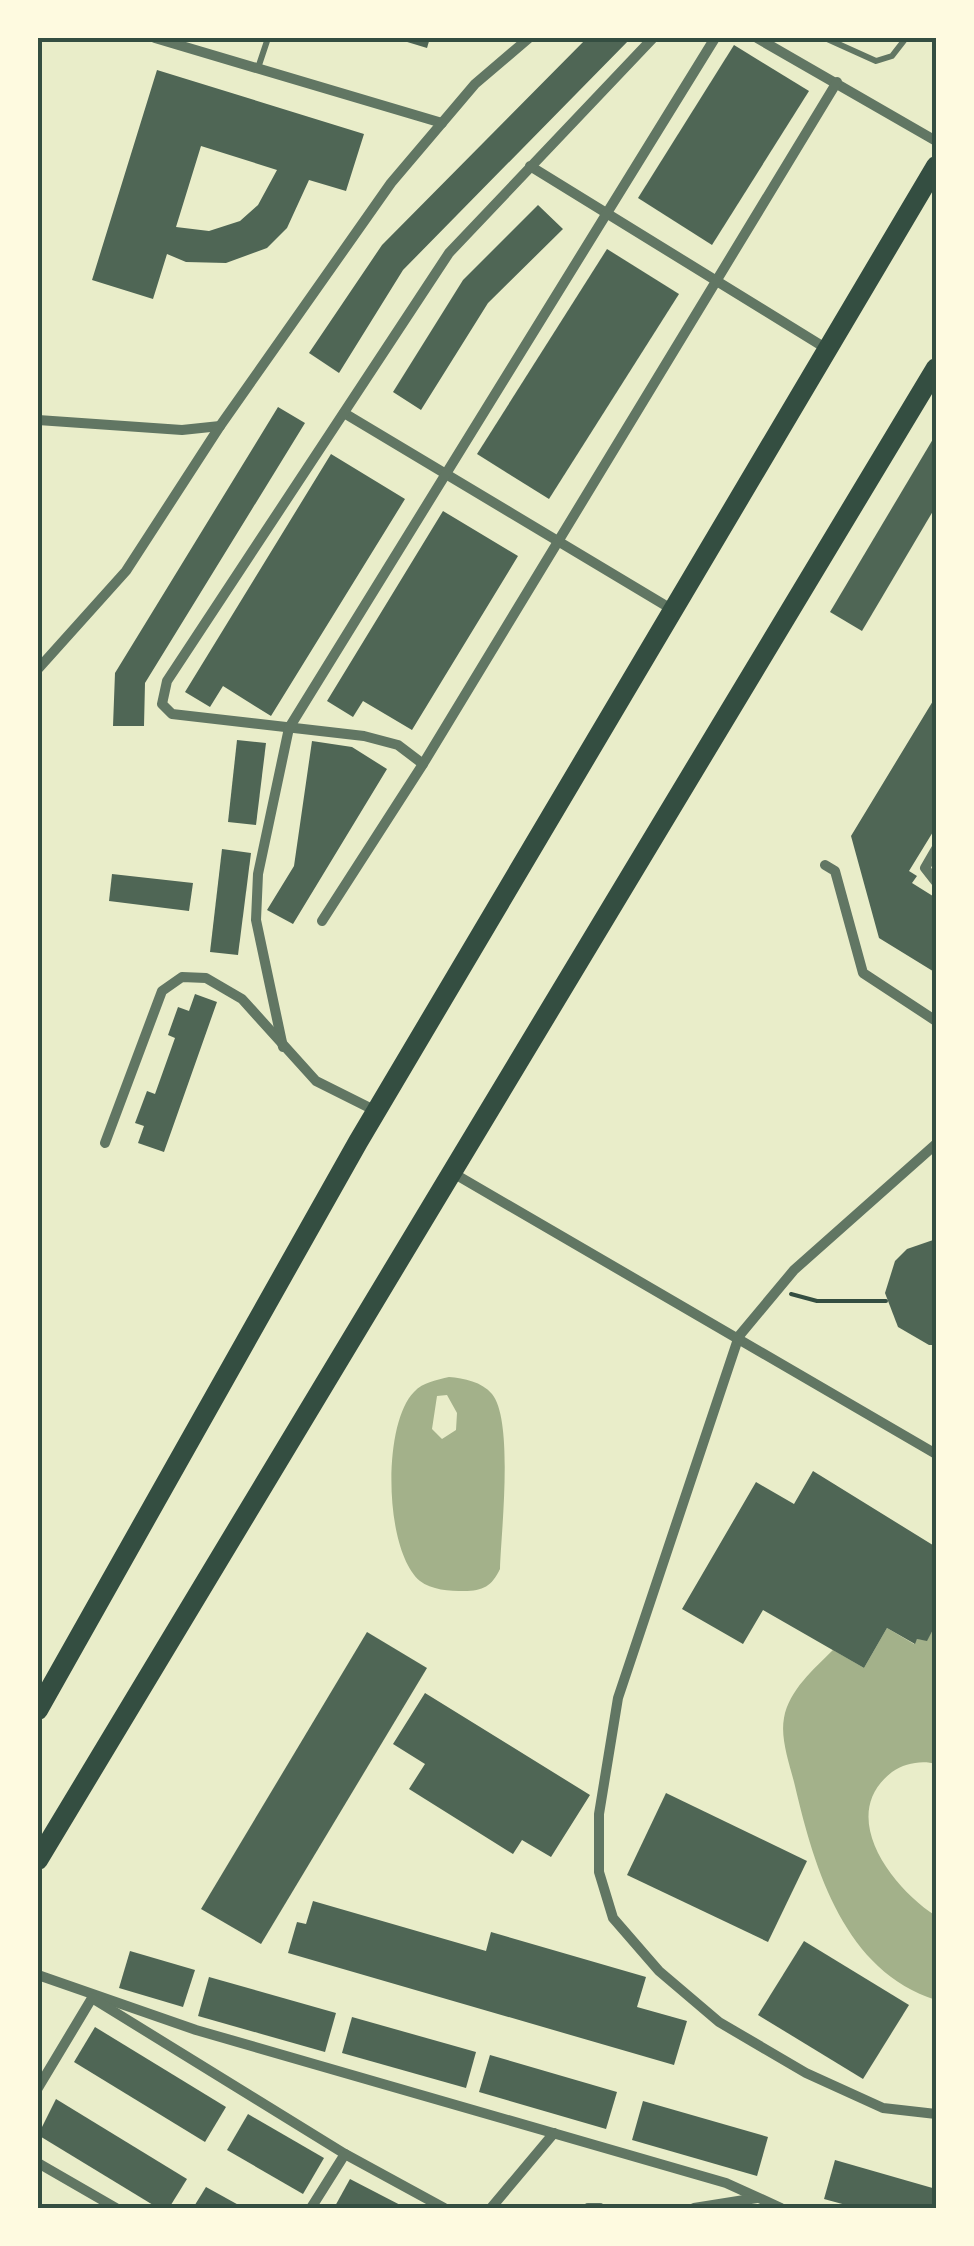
<svg xmlns="http://www.w3.org/2000/svg" width="974" height="2246" viewBox="0 0 974 2246" font-family="Barlow,sans-serif">
	<style>
		.water { fill: #a3b18a; fill-rule: evenodd }
		.building { fill: #4f6655; fill-rule: evenodd }
		.lines { fill: none; stroke-linecap: round; stroke-linejoin: round }
		.path { stroke: #344e41; stroke-width: 4 }
		.service { stroke: #617663; stroke-width: 6 }
		.minor { stroke: #617663; stroke-width: 10 }
		.primary { stroke: #344e41; stroke-width: 20 }
		.neatline { fill: none; stroke: #344e41; stroke-width: 4 }
	</style>
	<rect width="100%" height="100%" fill="#e9edc9"/>
	<g class="water">
		<path d="M449,1377C464,1378 482,1382 492,1394C514,1421 501,1532 500,1569C492,1586 483,1591 464,1591C450,1591 431,1590 420,1581C384,1551 382,1424 414,1392C423,1382 437,1380 449,1377ZM447,1395L457,1413L456,1430L442,1439L432,1429L437,1396Z"/>
		<path d="M936,1624V1764C922,1760 905,1763 892,1772C836,1815 892,1888 936,1916V2000C845,1971 815,1871 795,1786C790,1765 780,1739 784,1718C789,1690 814,1669 833,1650L864,1668L887,1628L914,1644L917,1639L927,1640Z"/>
	</g>
	<g class="building">
		<polygon points="394,38 430,38 427,48"/>
		<polygon points="587,38 631,38 403,270 339,373 309,353 382,245"/>
		<polygon points="734,45 809,91 712,245 638,198"/>
		<path d="M157,70L364,134L346,191L309,180L287,228L267,248L226,263L186,262L167,254L153,299L92,280ZM201,146L277,170L258,205L240,221L209,231L176,227Z"/>
		<polygon points="538,205 563,229 488,303 421,410 393,392 463,280"/>
		<polygon points="607,249 679,294 549,499 477,454"/>
		<polygon points="278,407 305,423 145,683 144,726 113,726 115,673"/>
		<polygon points="936,434 936,506 862,631 830,612"/>
		<polygon points="331,454 405,499 271,716 223,686 210,707 185,692"/>
		<polygon points="443,511 518,556 412,730 363,701 353,717 327,701"/>
		<polygon points="936,696 936,827 909,871 917,876 912,883 936,898 936,973 879,938 851,836"/>
		<polygon points="237,740 266,743 256,825 228,822"/>
		<polygon points="312,741 352,747 387,769 293,924 267,910 294,866"/>
		<polygon points="222,849 251,853 238,955 210,952"/>
		<polygon points="112,874 193,883 189,911 109,901"/>
		<polygon points="195,994 217,1002 164,1152 138,1143 144,1126 135,1123 147,1091 155,1094 175,1038 168,1035 178,1007 189,1011"/>
		<polygon points="936,1239 936,1345 929,1345 898,1327 885,1293 895,1261 907,1249"/>
		<polygon points="813,1471 936,1547 936,1624 927,1641 917,1639 915,1644 887,1628 864,1668 763,1610 743,1644 682,1609 756,1482 794,1504"/>
		<polygon points="367,1632 427,1668 261,1944 201,1909"/>
		<polygon points="425,1693 590,1795 551,1857 522,1840 513,1854 409,1789 425,1764 393,1744"/>
		<polygon points="666,1793 807,1861 768,1942 627,1875"/>
		<polygon points="313,1901 486,1951 491,1932 646,1977 637,2007 687,2021 674,2065 288,1953 297,1922 306,1924"/>
		<polygon points="804,1941 909,2005 863,2079 758,2015"/>
		<polygon points="130,1951 195,1970 183,2007 119,1988"/>
		<polygon points="209,1977 336,2013 325,2052 198,2016"/>
		<polygon points="352,2017 476,2052 466,2088 342,2053"/>
		<polygon points="95,2027 226,2107 205,2142 74,2062"/>
		<polygon points="490,2055 617,2092 606,2129 479,2092"/>
		<polygon points="56,2099 187,2179 169,2208 158,2208 38,2135"/>
		<polygon points="643,2101 768,2137 757,2176 632,2140"/>
		<polygon points="248,2114 324,2158 303,2194 227,2150"/>
		<polygon points="835,2160 936,2189 936,2208 857,2208 824,2199"/>
		<polygon points="350,2179 406,2208 334,2208"/>
		<polygon points="206,2187 244,2208 193,2208"/>
	</g>
	<g class="lines">
		<polyline class="path" points="791,1294 817,1301 886,1301"/>
		<g class="service">
			<polyline points="825,38 876,61 892,56 906,38"/>
			<polyline points="258,68 268,38"/>
		</g>
		<g class="minor">
			<polyline points="155,38 442,123"/>
			<polyline points="757,38 936,141"/>
			<polyline points="530,166 827,349"/>
			<polyline points="344,413 673,610"/>
			<polyline points="38,420 182,430 220,426"/>
			<polyline points="38,669 126,571 220,426 391,183 475,84 529,38"/>
			<polyline points="423,764 398,745 364,736 172,714 162,704 167,681 449,253 653,38"/>
			<polyline points="936,849 925,868 936,882"/>
			<polyline points="825,865 835,871 863,973 936,1021"/>
			<polyline points="322,921 423,764 837,82"/>
			<polyline points="283,1047 256,920 258,874 289,728 715,38"/>
			<polyline points="105,1143 162,991 182,977 206,978 242,999 316,1081 376,1111"/>
			<polyline points="936,1144 794,1270 739,1336 618,1698 599,1814 599,1872 613,1918 659,1971 719,2022 806,2073 883,2108 936,2114"/>
			<polyline points="453,1173 936,1454"/>
			<polyline points="38,1975 196,2030 726,2183 781,2208"/>
			<polyline points="38,2088 92,1998 345,2154 444,2208"/>
			<polyline points="38,2163 116,2208"/>
			<polyline points="311,2208 345,2154"/>
			<polyline points="491,2208 554,2133"/>
			<polyline points="588,2208 600,2208"/>
			<polyline points="694,2208 757,2198"/>
		</g>
		<g class="primary">
			<polyline points="38,1710 358,1142 936,166"/>
			<polyline points="38,1860 936,368"/>
		</g>
	</g>
	<rect width="974" height="2246" fill="none" stroke="#fefae0" stroke-width="80"/>
	<rect x="40" y="40" width="894" height="2166" class="neatline"/>
</svg>
